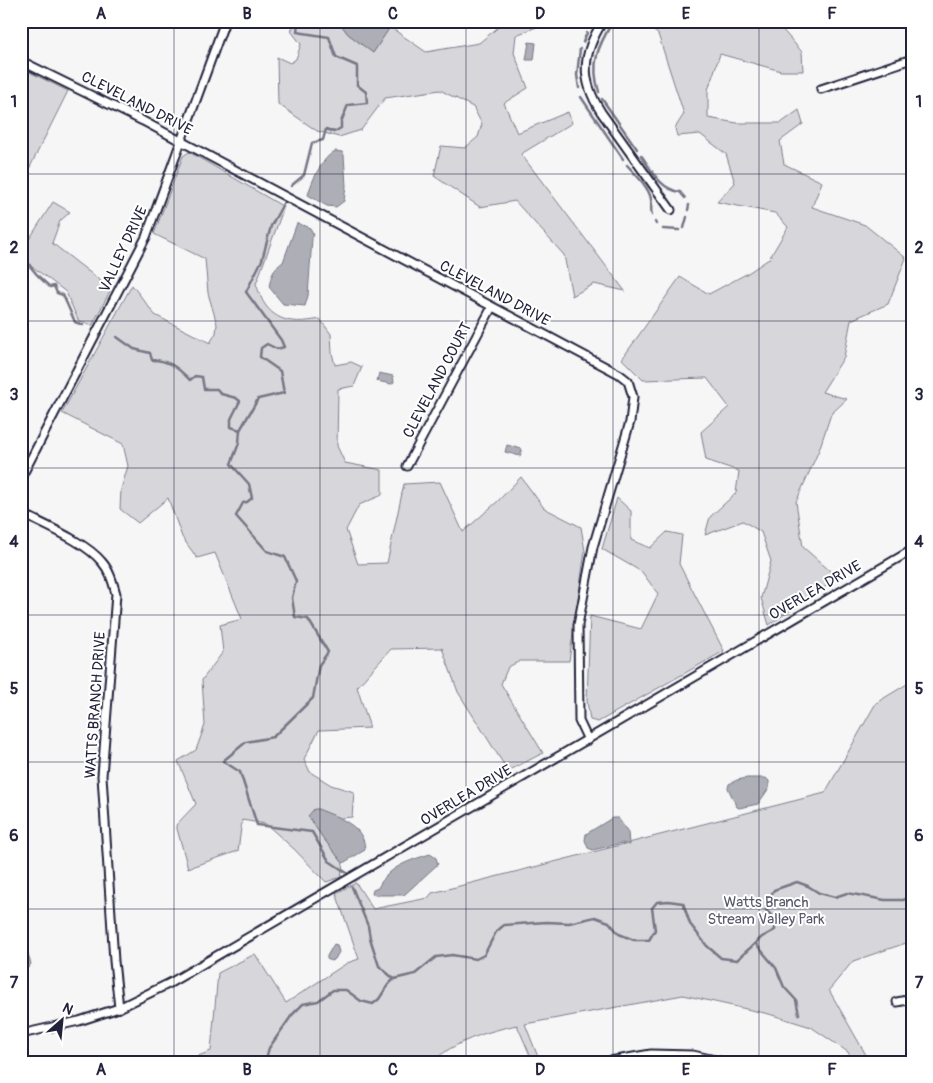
<svg xmlns="http://www.w3.org/2000/svg" width="933" height="1083" viewBox="0 0 933 1083" font-family="Pangolin,sans-serif">
	<style>
		.green { fill: #d7d7db; stroke: #7c7c8b }
		.water { fill: #aeaeb7; stroke: #767685 }
		.lines { fill: none; stroke-linecap: round; stroke-linejoin: round }
		.stream { stroke: #767685; stroke-width: 2.5 }
		.minor-casing { stroke: #22223b; stroke-width: 11 }
		.minor { stroke: #fff; stroke-width: 7 }
		.grid { fill: none; stroke: #22223b; stroke-width: 1; stroke-opacity: 0.55 }
		.labels { text-anchor: middle; stroke-width: 4; stroke-linejoin: round; paint-order: stroke }
		.street-label { font-size: 15px; fill: #22223b; stroke: #fff }
		.park-label { font-size: 15px; fill: #58586b; stroke: #fff }
		.neatline { fill: none; stroke: #22223b; stroke-width: 2 }
		.grid-label { font-size: 16px; text-anchor: middle; font-weight: bold; fill: #22223b }
	</style>
	<rect width="100%" height="100%" fill="#f6f6f7"/>
	<filter id="ink" filterUnits="userSpaceOnUse"><feTurbulence type="fractalNoise" baseFrequency=".02" numOctaves="2"/><feDisplacementMap in="SourceGraphic" scale="10" xChannelSelector="R" yChannelSelector="G"/><feConvolveMatrix kernelMatrix="1 2 1 2 8 2 1 2 1" color-interpolation-filters="sRGB"/></filter>
	<g filter="url(#ink)">
		<g class="green">
			<polygon points="296,21 338,21 348,34 373,53 390,27 426,52 479,43 506,21 547,21 547,23 516,35 514,53 528,88 504,103 517,133 568,112 572,123 521,154 625,291 594,284 572,296 564,255 515,201 480,207 434,176 441,146 465,148 478,137 482,124 473,107 440,90 385,98 361,130 339,137 317,131 278,104 277,57 290,63 296,59 301,44 291,31"/>
			<polygon points="643,21 780,21 781,28 802,52 803,71 781,71 720,54 708,90 708,118 737,123 781,123 799,110 803,124 780,141 784,164 822,182 812,207 865,225 906,258 888,304 851,320 844,357 822,392 847,399 831,414 819,450 796,502 803,547 838,578 769,625 761,598 771,561 761,532 743,521 705,535 710,517 736,493 739,471 706,460 701,432 729,407 707,378 643,380 622,359 680,277 709,294 748,273 769,259 788,227 775,213 717,202 735,183 726,154 700,134 677,136 675,128 684,114 658,34 642,23"/>
			<polygon points="21,68 68,91 29,169 21,165"/>
			<path d="M189,152L284,207L256,284C259,291 261,300 266,306C280,324 299,323 320,319L331,334L332,353L335,365L351,362L362,367L354,386L338,389L337,446L345,463L382,470V495L359,505L346,530L358,564L387,563L404,484L440,482L463,532L498,501L521,477L544,508L581,527L585,551L569,661H520L508,667L501,684L543,753L508,771L458,692L442,648L391,649L357,687L370,728L319,730L304,759L310,772L331,785L354,792L352,817L340,818L317,809L308,816L323,838L343,863L341,877L326,882L294,849L266,824L242,820L238,851L188,868L176,825L196,804L178,761L196,750L205,725L202,680L223,652L220,625L242,619L215,553L197,558L182,537L168,498L138,523L120,509L121,489L128,466L123,444L62,413L132,285L155,315L210,343L216,333L217,324L208,293L205,259L154,234L183,156Z"/>
			<polygon points="53,202 70,212 60,221 52,243 111,289 92,326 78,320 66,292 34,268 23,266 21,268 21,252"/>
			<polygon points="617,498 631,511 631,540 650,548 667,532 682,535 679,564 724,651 598,722 590,720 587,701 590,616 641,629 658,594 642,572 602,549"/>
			<path d="M912,681V941L853,961L829,990L870,1062H853L848,1052L811,1027L769,1014L683,995L525,1024L540,1062H533L517,1025C488,1031 453,1042 432,1062H183L211,1051L218,973L255,954L286,1003L347,963L359,959L336,893L356,883L373,909L428,898L432,893L825,793L876,703Z"/>
		</g>
		<g class="water">
			<polygon points="338,21 391,21 391,22 390,27 373,53 348,34"/>
			<polygon points="529,42 536,43 534,60 526,60"/>
			<path d="M335,151L342,152L344,155L346,186L344,201L336,207L327,206L308,195C312,180 322,158 335,151Z"/>
			<path d="M297,223L310,228L314,235L312,238L308,296L305,306L283,304L269,287C271,276 273,269 283,262Z"/>
			<polygon points="379,373 393,376 394,382 391,384 377,381"/>
			<polygon points="507,445 522,449 520,456 505,452"/>
			<polygon points="747,778 766,778 769,781 769,788 758,804 739,808 737,807 728,788 729,784 737,780"/>
			<path d="M314,809H318C337,817 365,825 365,850L343,863L323,838L308,816Z"/>
			<polygon points="612,818 618,818 628,832 629,845 622,843 593,850 588,848 585,840 586,834"/>
			<path d="M430,854L436,858L438,864L404,895H376L372,894L373,890L378,888C388,867 408,861 430,854Z"/>
			<polygon points="334,944 337,945 339,952 335,959 331,961 327,959 327,956"/>
			<polygon points="27,950 31,964 28,968 24,966 21,951"/>
		</g>
		<g class="lines">
			<g class="stream">
				<polyline points="590,26 594,21"/>
				<polyline points="583,42 587,33"/>
				<polyline points="579,88 577,75 580,49"/>
				<path d="M599,92C590,63 598,46 613,21"/>
				<polyline points="581,97 623,159"/>
				<polyline points="602,99 637,149"/>
				<path d="M641,155C652,171 660,189 680,192L685,198"/>
				<path d="M627,165C635,174 649,187 651,199C652,205 650,209 652,215"/>
				<polyline points="291,186 304,175 312,143 323,140 326,129 334,132 341,128 341,122 348,105 367,103 366,92 357,85 357,66 336,57 329,37 297,32 298,21"/>
				<polyline points="284,202 271,226 262,260 246,292 281,340 284,347 277,349 267,344 261,348 260,357 280,371 284,393 258,399 240,430 239,443 231,464 249,484 252,498 247,502 243,503 236,516 267,551 285,557 296,581 292,598 295,617 308,619 328,652 319,665 313,698 273,737 246,742 223,761 240,772 257,825 312,832 329,861 347,873"/>
				<polyline points="688,210 689,205"/>
				<polyline points="655,222 656,224"/>
				<polyline points="684,228 687,217"/>
				<polyline points="663,229 679,230"/>
				<path d="M21,263L28,262C32,271 42,280 50,287L54,286L57,293L63,295L75,322L83,325"/>
				<path d="M117,337L134,349L150,353L152,360C169,360 178,368 190,380L195,376L202,377L204,389H217L221,394L236,398L240,401L231,419V427L240,430"/>
				<polyline points="352,887 368,926 370,938 379,966 394,979"/>
				<polyline points="756,944 776,968 784,987 796,1000 799,1014"/>
				<polyline points="265,1062 269,1048 292,1015 303,1004 318,1001 333,990 346,990 361,1001 373,1004 379,999 388,985 394,979 415,974 436,957 452,955 476,959 484,955 496,932 504,925 546,922 569,923 595,917 609,922 619,934 634,940 649,940 655,930 652,908 657,902 668,901 683,903 690,924 707,946 721,958 737,960 762,937 775,930 775,919 766,910 768,900 774,890 797,882 808,886 819,893 835,897 847,893 885,900 903,900 912,897"/>
			</g>
			<defs>
				<g id="minor">
					<path d="M603,21C582,54 580,79 601,112L671,210"/>
					<polyline points="21,61 143,121 619,374 628,381 633,397 630,422 593,547 578,625 579,721 588,740"/>
					<polyline points="821,89 912,59"/>
					<polyline points="407,466 492,307"/>
					<polyline points="21,478 146,237 225,21"/>
					<path d="M21,513C44,525 86,542 102,562C110,571 113,583 116,594L102,776L114,961L119,1008"/>
					<polyline points="897,1002 912,999"/>
					<polyline points="21,1034 79,1021 119,1008 170,983 912,550"/>
					<polyline points="604,1062 651,1054 693,1055 724,1062"/>
				</g>
			</defs>
			<use href="#minor" class="minor-casing"/>
			<use href="#minor" class="minor"/>
		</g>
	</g>
	<path class="grid" d="M174,21V1062M320,21V1062M466,21V1062M613,21V1062M759,21V1062M21,174H912M21,321H912M21,468H912M21,615H912M21,762H912M21,909H912"/>
	<g class="labels">
		<g class="street-label">
			<text transform="translate(137 103) rotate(27)" y="5">CLEVELAND DRIVE</text>
			<text transform="translate(123 249) rotate(-65)" y="5">VALLEY DRIVE</text>
			<text transform="translate(495 293) rotate(28)" y="5">CLEVELAND DRIVE</text>
			<text transform="translate(437 380) rotate(-62)" y="5">CLEVELAND COURT</text>
			<text transform="translate(815 590) rotate(-30)" y="5">OVERLEA DRIVE</text>
			<text transform="translate(95 705) rotate(-86)" y="5">WATTS BRANCH DRIVE</text>
			<text transform="translate(466 795) rotate(-31)" y="5">OVERLEA DRIVE</text>
		</g>
		<g class="park-label">
			<text x="766" y="907">Watts Branch<tspan x="766" dy="17">Stream Valley Park</tspan></text>
		</g>
	</g>
	<rect width="933" height="1083" fill="none" stroke="#fff" stroke-width="55"/>
	<g transform="translate(62 1020) rotate(27)" stroke="#ffffff" stroke-width="4" paint-order="stroke">
	<path d="M0-4L9 19L0 12L-9 19Z" fill="#22223b"/>
	<text y="-8" font-size="14" font-weight="bold" text-anchor="middle" fill="#22223b">N</text>
	</g>
	<rect x="28" y="28" width="878" height="1028" class="neatline"/>
	<g class="grid-label">
		<text x="101" y="19">A</text>
		<text x="247" y="19">B</text>
		<text x="393" y="19">C</text>
		<text x="540" y="19">D</text>
		<text x="686" y="19">E</text>
		<text x="832" y="19">F</text>
		<text x="14" y="107">1</text>
		<text x="919" y="107">1</text>
		<text x="14" y="253">2</text>
		<text x="919" y="253">2</text>
		<text x="14" y="400">3</text>
		<text x="919" y="400">3</text>
		<text x="14" y="547">4</text>
		<text x="919" y="547">4</text>
		<text x="14" y="694">5</text>
		<text x="919" y="694">5</text>
		<text x="14" y="841">6</text>
		<text x="919" y="841">6</text>
		<text x="14" y="988">7</text>
		<text x="919" y="988">7</text>
		<text x="101" y="1075">A</text>
		<text x="247" y="1075">B</text>
		<text x="393" y="1075">C</text>
		<text x="540" y="1075">D</text>
		<text x="686" y="1075">E</text>
		<text x="832" y="1075">F</text>
	</g>
</svg>
